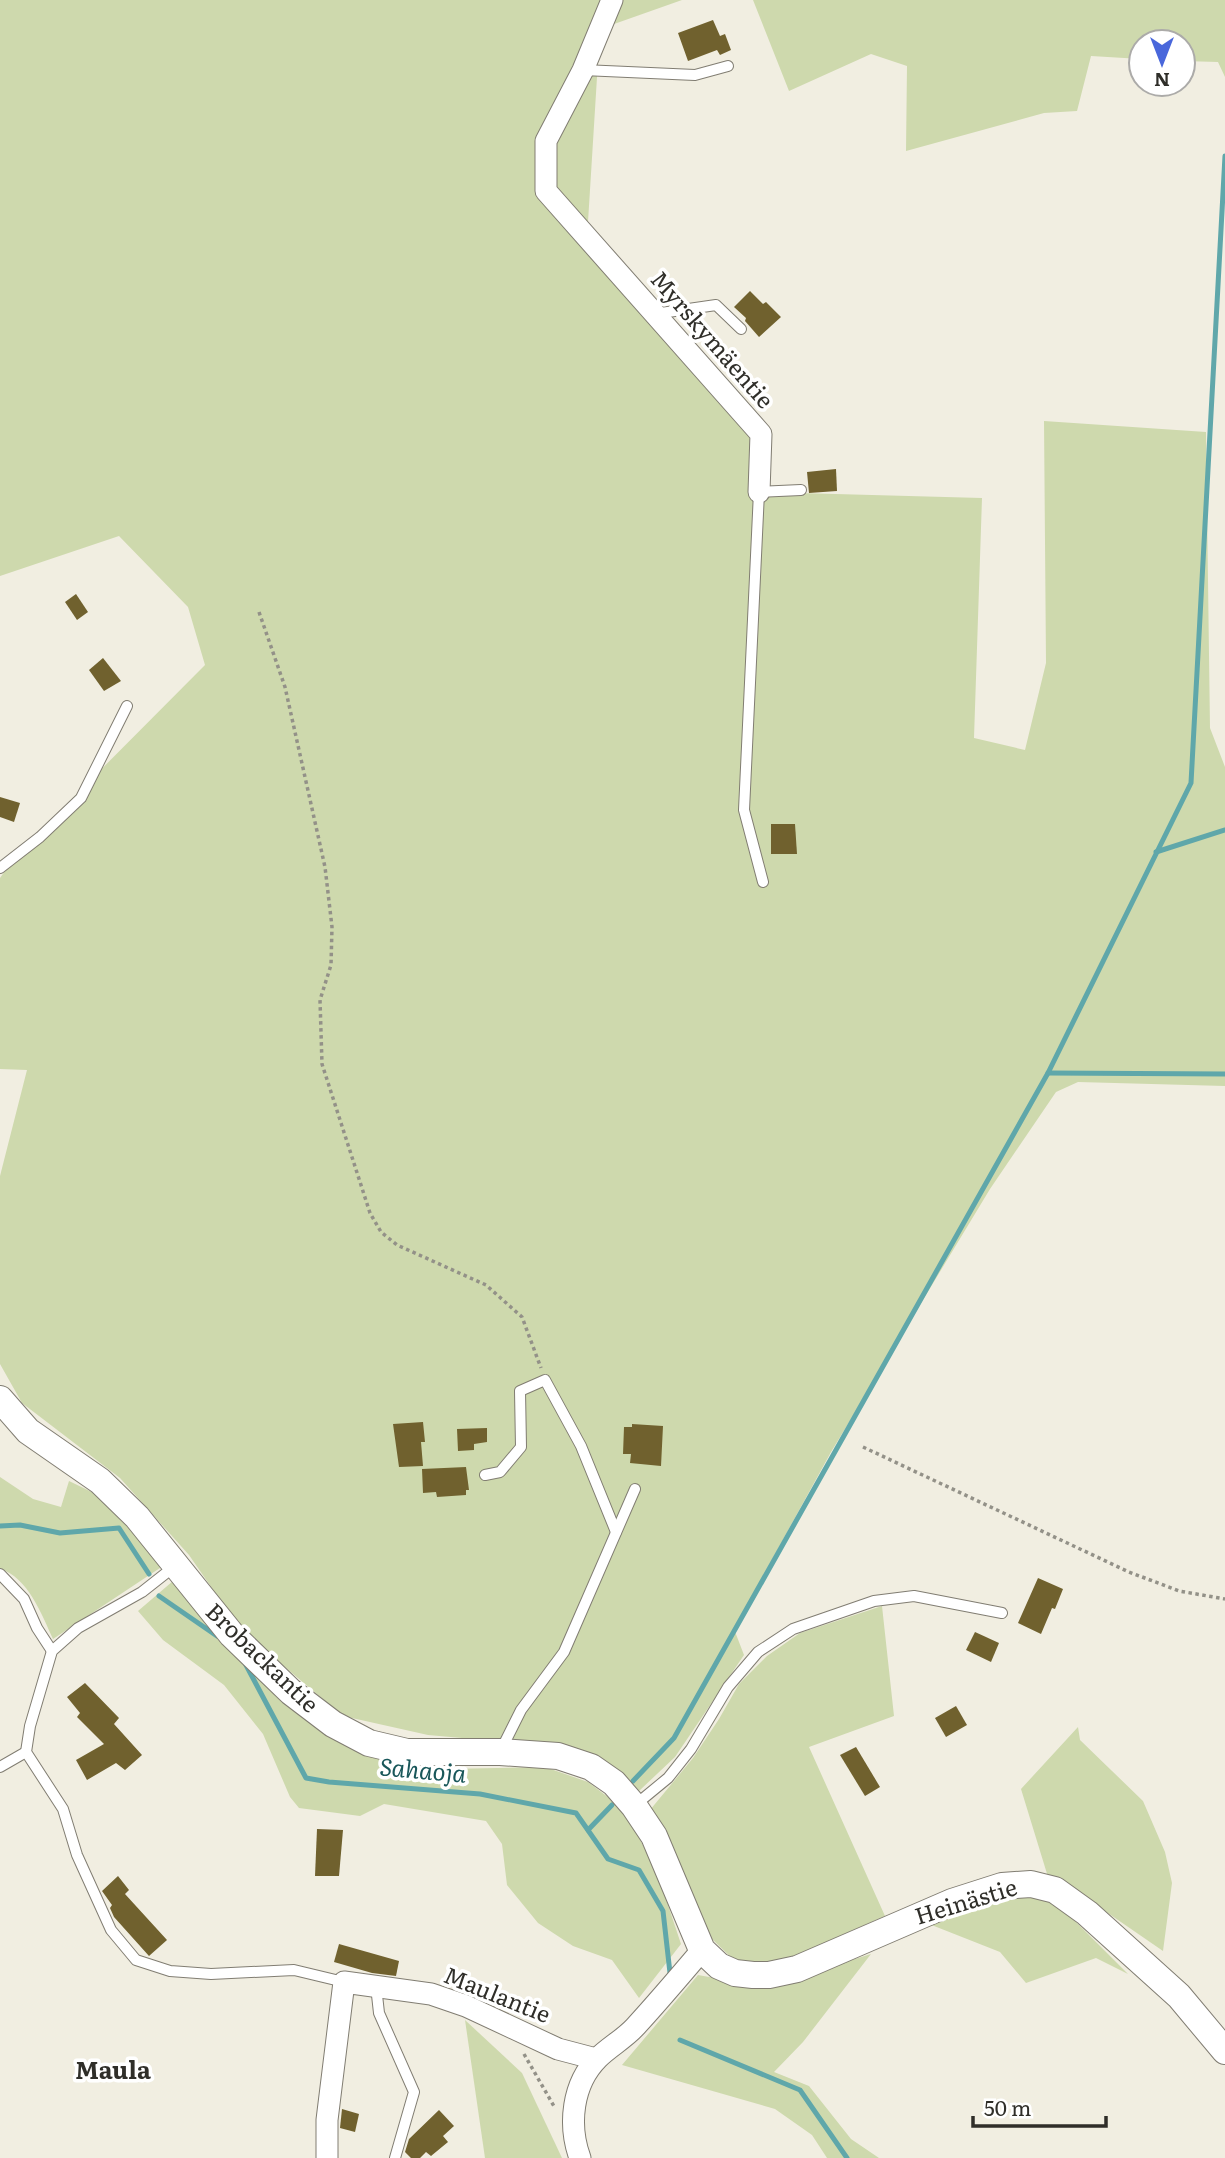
<svg xmlns="http://www.w3.org/2000/svg" width="1225" height="2158" viewBox="0 0 1225 2158" font-family="Literata,serif">
	<style>
		.green { fill: #ced9ad }
		.lines { fill: none; stroke-linecap: round; stroke-linejoin: round }
		.stream { stroke: #5fa7aa; stroke-width: 5 }
		.building { fill: #70612e }
		.service-casing { stroke: #817d72; stroke-width: 12 }
		.minor-casing { stroke: #817d72; stroke-width: 23 }
		.tertiary-casing { stroke: #817d72; stroke-width: 28 }
		.path { stroke: #939188; stroke-width: 3.5; stroke-dasharray: 3.5 3.5; stroke-linecap: butt }
		.service { stroke: #fff; stroke-width: 10 }
		.minor { stroke: #fff; stroke-width: 21 }
		.tertiary { stroke: #fff; stroke-width: 26 }
		.labels { text-anchor: middle; stroke-width: 7; stroke-linejoin: round; paint-order: stroke }
		.street-label { font-size: 23px; fill: #2f2e29; stroke: #fff }
		.water-label { font-size: 24px; font-style: italic; fill: #19575a; stroke: #fff }
		.neighbourhood-label { font-size: 24px; font-weight: bold; fill: #2f2e29; stroke: #fff }
	</style>
	<rect width="100%" height="100%" fill="#f1eee1"/>
	<g class="green">
		<polygon points="0,0 682,0 600,29 587,238 761,434 760,492 982,498 974,738 1025,750 1046,663 1044,421 1206,432 1210,728 1225,767 1225,1086 1078,1082 1056,1092 990,1189 831,1452 734,1629 744,1655 675,1757 639,1791 574,1748 428,1735 343,1716 241,1630 189,1555 120,1478 22,1403 0,1364 0,1176 27,1070 0,1069 0,878 17,854 205,665 188,607 119,536 0,576"/>
		<polygon points="753,0 1225,0 1225,77 1218,62 1183,61 1183,42 1141,42 1141,59 1091,56 1077,111 1044,113 906,151 907,66 871,54 789,91"/>
		<path d="M0,1477L33,1499L61,1507L69,1481L98,1495L166,1564L53,1639C42,1615 28,1577 0,1569Z"/>
		<polygon points="173,1581 365,1751 446,1769 545,1767 588,1782 625,1810 658,1875 681,1944 639,1998 612,1960 573,1946 538,1923 507,1885 502,1844 486,1821 384,1804 360,1816 299,1808 290,1797 263,1734 224,1685 163,1640 138,1611"/>
		<polygon points="882,1606 894,1716 809,1747 885,1916 783,1961 738,1964 712,1939 672,1849 650,1810 693,1758 719,1719 739,1684 767,1656 800,1633"/>
		<polygon points="1078,1727 1080,1740 1143,1801 1165,1852 1172,1883 1163,1951 1073,1889 1048,1877 1021,1789"/>
		<polygon points="1019,1895 1049,1901 1067,1913 1128,1974 1096,1958 1026,1983 1000,1952 929,1924 967,1909"/>
		<polygon points="871,1954 803,2042 774,2072 809,2086 851,2139 879,2158 827,2158 812,2135 775,2109 622,2065 698,1975 765,1987"/>
		<polygon points="465,2020 522,2073 562,2158 485,2158"/>
	</g>
	<g class="lines">
		<g class="stream">
			<polyline points="1156,852 1225,830"/>
			<polyline points="1048,1073 1225,1074"/>
			<polyline points="0,1526 20,1525 60,1533 119,1528 149,1574"/>
			<polyline points="159,1596 217,1636"/>
			<polyline points="246,1665 306,1778 329,1782 480,1794 576,1813 608,1859 639,1870 663,1911 670,1973"/>
			<polyline points="633,1781 674,1738 1048,1073 1191,783 1225,156"/>
			<polyline points="588,1830 612,1805"/>
			<polyline points="680,2040 800,2090 847,2158"/>
		</g>
	</g>
	<g class="building">
		<polygon points="713,20 720,36 725,34 731,50 720,55 717,50 688,61 678,33"/>
		<polygon points="750,291 763,304 766,302 781,317 759,337 745,321 746,318 734,307"/>
		<polygon points="836,469 837,491 809,493 807,472"/>
		<polygon points="76,594 88,612 77,620 65,602"/>
		<polygon points="103,658 121,681 104,691 89,670"/>
		<polygon points="0,797 20,803 14,822 0,817"/>
		<polygon points="771,824 795,824 797,854 771,854"/>
		<polygon points="423,1422 425,1442 421,1442 423,1466 399,1467 393,1424"/>
		<polygon points="632,1424 663,1426 661,1466 630,1463 631,1454 623,1454 624,1427 632,1427"/>
		<polygon points="487,1428 487,1442 474,1444 474,1450 458,1451 457,1429"/>
		<polygon points="466,1467 469,1490 466,1490 466,1495 437,1497 436,1492 423,1493 422,1469"/>
		<polygon points="1038,1578 1063,1589 1055,1609 1052,1608 1041,1634 1018,1623"/>
		<polygon points="975,1632 999,1643 991,1662 966,1650"/>
		<polygon points="85,1683 119,1718 114,1724 142,1755 125,1770 116,1763 87,1780 76,1760 104,1744 77,1717 80,1713 67,1697"/>
		<polygon points="956,1706 967,1725 946,1737 935,1718"/>
		<polygon points="856,1747 880,1787 865,1796 840,1755"/>
		<polygon points="317,1829 343,1830 339,1876 315,1876"/>
		<polygon points="118,1876 129,1890 125,1894 167,1940 149,1956 114,1917 110,1908 112,1905 102,1891"/>
		<polygon points="339,1944 399,1961 396,1976 372,1973 334,1962"/>
		<polygon points="342,2109 359,2114 355,2132 340,2128"/>
		<polygon points="439,2110 454,2126 443,2136 448,2142 431,2156 426,2152 420,2158 411,2158 405,2152 409,2139"/>
	</g>
	<g class="lines">
		<defs>
			<g id="service">
				<polyline points="583,70 695,75 728,66"/>
				<polyline points="654,314 716,305 741,329"/>
				<polyline points="0,868 40,837 81,798 127,706"/>
				<polyline points="763,882 744,810 759,492 801,490"/>
				<polyline points="485,1475 500,1472 521,1447 520,1391 545,1380 581,1446 616,1532"/>
				<polyline points="175,1566 142,1592 78,1628 52,1651 30,1726 26,1752 63,1809 77,1855 111,1930 136,1960 170,1971 211,1974 294,1970 344,1982"/>
				<polyline points="0,1574 24,1599 37,1628 52,1651"/>
				<polyline points="500,1752 521,1710 564,1652 635,1489"/>
				<polyline points="0,1767 26,1752"/>
				<polyline points="634,1806 668,1778 691,1749 728,1687 758,1652 793,1629 874,1601 914,1596 1002,1613"/>
				<polyline points="376,1986 379,2013 414,2092 395,2158"/>
			</g>
			<g id="minor">
				<polyline points="612,0 583,70 546,141 546,191 761,434 759,492"/>
				<polyline points="327,2158 327,2120 344,1982 431,1994 466,2006 558,2049 596,2059"/>
				<path d="M580,2158C568,2125 572,2084 598,2058C609,2047 624,2039 635,2027C658,2002 680,1976 702,1950"/>
			</g>
			<polyline id="tertiary" points="0,1399 28,1431 100,1481 137,1517 232,1635 291,1692 333,1724 369,1743 407,1752 500,1752 558,1756 591,1767 614,1783 634,1806 654,1836 702,1950 719,1966 735,1973 753,1975 769,1975 797,1969 952,1902 1002,1886 1031,1884 1055,1890 1087,1913 1179,1996 1225,2051"/>
		</defs>
		<use href="#service" class="service-casing"/>
		<use href="#minor" class="minor-casing"/>
		<use href="#tertiary" class="tertiary-casing"/>
		<g class="path">
			<polyline points="259,612 285,687 325,867 332,927 331,965 320,1000 322,1064 370,1213 381,1232 397,1245 486,1285 522,1317 541,1368"/>
			<polyline points="863,1447 1129,1572 1179,1591 1225,1599"/>
			<polyline points="524,2054 555,2108"/>
		</g>
		<use href="#service" class="service"/>
		<use href="#minor" class="minor"/>
		<use href="#tertiary" class="tertiary"/>
	</g>
	<g class="labels">
		<g class="street-label">
			<text transform="translate(712 340) rotate(49)" y="8">Myrskymäentie</text>
			<text transform="translate(262 1658) rotate(44)" y="8">Brobackantie</text>
			<text transform="translate(966 1902) rotate(-17)" y="8">Heinästie</text>
			<text transform="translate(497 1995) rotate(22)" y="8">Maulantie</text>
		</g>
		<g class="water-label">
			<text transform="translate(423 1771) rotate(5)" y="8">Sahaoja</text>
		</g>
		<g class="neighbourhood-label">
			<text x="113" y="2079">Maula</text>
		</g>
	</g>
	<g transform="translate(1162 63) rotate(180)"><circle r="33" fill="#ffffff" stroke="#acaba9" stroke-width="2"/>
	<path d="M0-5L12 26L0 18L-12 26Z" fill="#4967db"/>
	<text y="-10" font-size="19" font-weight="bold" text-anchor="middle" fill="#2f2e29">N</text>
	</g>
	<path d="M973 2116v10h133v-10" fill="none" stroke="#2f2e29" stroke-width="3.5"/>
	<text x="984" y="2116" font-size="21" fill="#2f2e29" stroke="#ffffff" stroke-width="5" paint-order="stroke">50 m</text>
</svg>
